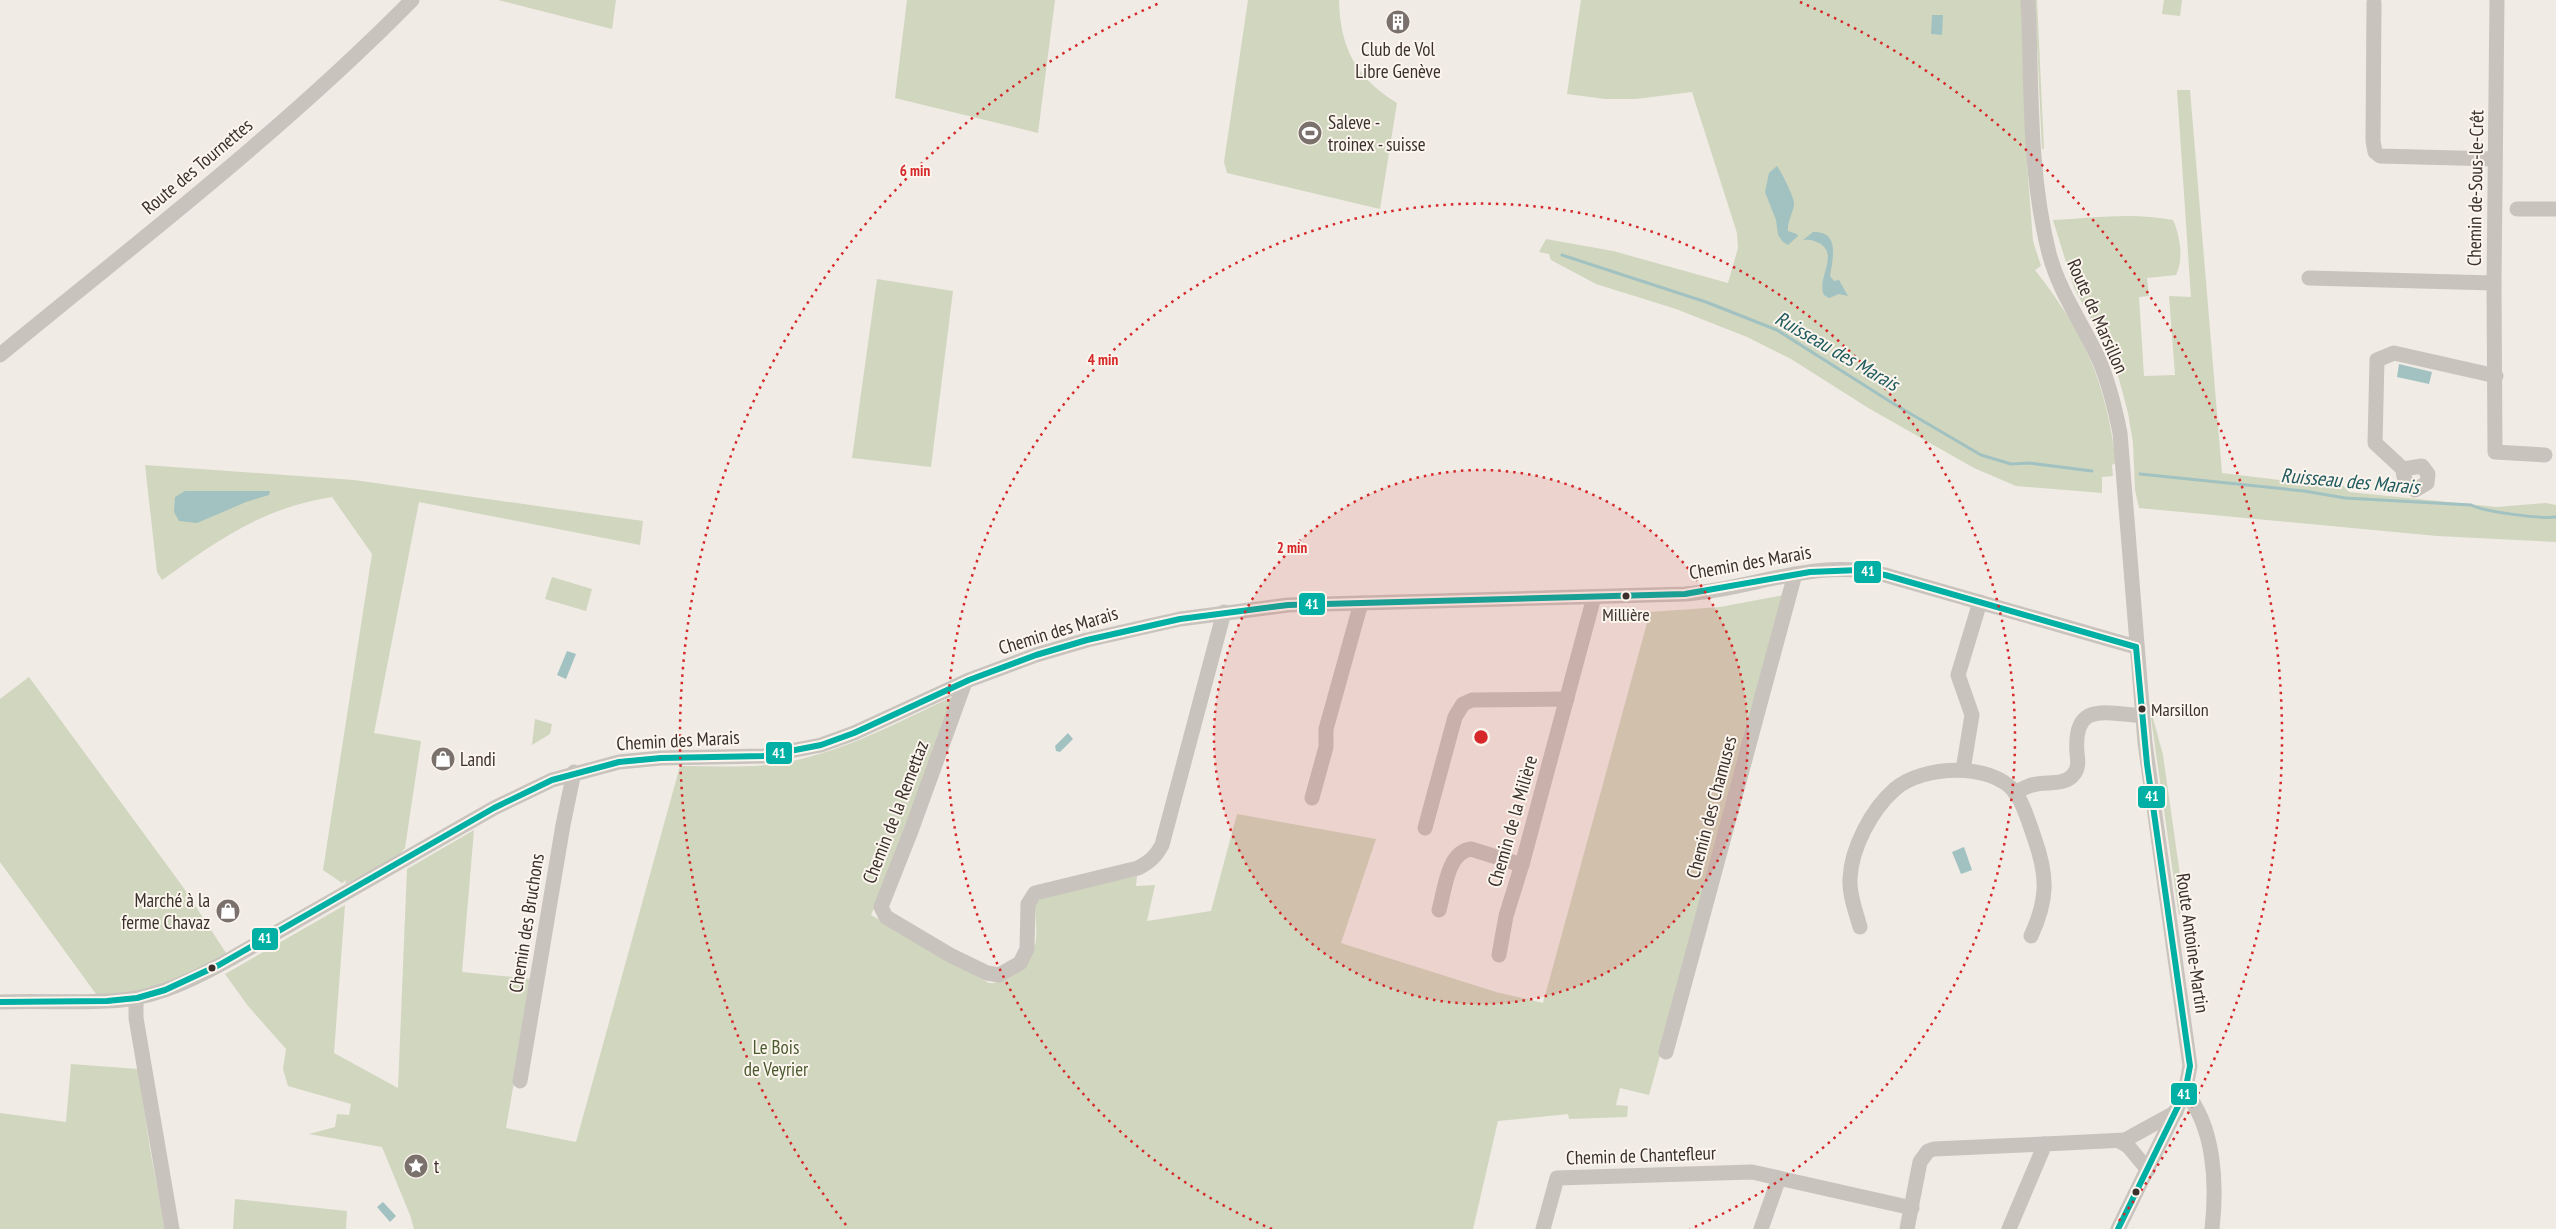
<svg xmlns="http://www.w3.org/2000/svg" width="2556" height="1229" viewBox="0 0 2556 1229" font-family="'PT Sans Narrow',sans-serif">
	<style>
		.green { fill: #d1d6bf }
		.water { fill: #a1c2c1 }
		.lines { fill: none; stroke-linecap: round; stroke-linejoin: round }
		.stream { stroke: #a1c2c1; stroke-width: 3 }
		.minor { stroke: #c9c3be; stroke-width: 15 }
		.bus-1-casing { stroke: #fbf5ee; stroke-width: 10 }
		.bus-1 { stroke: #00b0a4; stroke-width: 6 }
		.ring { fill: none; stroke: #d62828; stroke-width: 2.5; stroke-dasharray: 2.5 5 }
		.bus-dot { fill: #3b302b; stroke: #fbf5ee; stroke-width: 2 }
		.labels { text-anchor: middle; stroke-width: 4; stroke-linejoin: round; paint-order: stroke }
		.bus-label { font-size: 18px; fill: #3b302b; stroke: #fbf5ee }
		.poi-label { font-size: 19px; fill: #3b302b; stroke: #fbf5ee; text-anchor: start }
		.street-label { font-size: 19px; fill: #3b302b; stroke: #fbf5ee }
		.park-label { font-size: 19px; fill: #4a5a2e; stroke: #fbf5ee }
		.water-label { font-size: 20px; font-style: italic; fill: #1f5a5e; stroke: #fbf5ee }
		.centre { fill: #d62828; stroke: #fbf5ee; stroke-width: 2.5 }
		.ring-label { font-size: 15px; text-anchor: middle; font-weight: bold; fill: #d62828; stroke: #fbf5ee; stroke-width: 4; stroke-linejoin: round; paint-order: stroke }
		.line-badge { stroke: #fbf5ee; stroke-width: 2 }
		.badge-label { font-size: 14px; text-anchor: middle; font-weight: bold; fill: #fff }
	</style>
	<rect width="100%" height="100%" fill="#f0ebe5"/>
	<g class="green">
		<polygon points="498,0 616,0 612,29"/>
		<polygon points="907,0 1055,0 1038,133 895,98"/>
		<path d="M1248,0H1339C1340,48 1356,78 1397,103L1380,209L1227,173L1224,162Z"/>
		<path d="M1581,0H2021L2027,163L2033,241L2041,266L2035,270C2085,334 2106,382 2116,463L2112,465L2113,476L2102,477V493L2016,486L1974,468L1870,409L1791,359L1747,337L1676,309L1596,284L1551,260L1549,254L1539,252L1546,239L1613,251L1728,283L1738,248L1737,233L1692,92L1636,99H1605L1567,94Z"/>
		<polygon points="2035,0 2037,0 2044,149 2042,149"/>
		<polygon points="2164,0 2182,0 2180,16 2162,14"/>
		<path d="M2177,90H2190L2222,473L2297,482L2298,478L2338,480L2349,492L2497,507L2546,503L2556,505V542L2437,536L2139,508L2135,490L2133,443L2128,413L2119,379L2107,348L2074,288L2053,220C2092,218 2133,212 2173,220C2180,235 2184,260 2176,275L2147,278L2149,296L2139,297L2144,376L2175,375L2169,296L2191,297Z"/>
		<polygon points="877,279 953,291 931,467 852,458"/>
		<path d="M145,465L354,480L643,521L640,545L419,502L374,733L421,741L405,848L396,858L345,884L346,880L342,883L323,870L372,554L332,497C262,508 218,540 162,580L157,572Z"/>
		<polygon points="552,577 592,589 586,611 545,599"/>
		<path d="M1789,594L1649,1095L1620,1088L1616,1105L1628,1106L1627,1117L1569,1119L1568,1114L1498,1121L1473,1229H414L410,1215L382,1147L309,1134L335,1127L337,1114L349,1115L351,1104L288,1086L283,1069L286,1049L248,1006L225,974L345,905L334,1053L398,1088L407,869L474,830L462,972L532,979L506,1128L576,1142L680,766C711,766 743,768 775,764C838,755 894,724 952,697L908,830L871,915L989,983C1008,985 1029,964 1035,945C1038,934 1035,917 1035,905L1043,896L1137,876L1136,886L1155,885L1147,921L1211,911L1237,814L1376,839L1341,943L1496,992L1543,1003L1650,612L1720,607Z"/>
		<path d="M29,677L183,887L226,953C185,976 144,996 96,994L0,862V699Z"/>
		<polygon points="2151,718 2153,718 2163,755 2184,903 2179,916"/>
		<polygon points="535,719 552,724 550,734 532,745"/>
		<polygon points="71,1064 138,1069 150,1149 165,1229 0,1229 0,1113 66,1122"/>
		<polygon points="235,1199 347,1211 346,1229 233,1229"/>
	</g>
	<g class="water">
		<polygon points="1932,15 1943,15 1942,35 1931,34"/>
		<path d="M1777,166C1781,171 1794,197 1794,203C1794,212 1787,221 1788,231L1797,234L1798,236L1788,245L1783,242L1778,235L1776,220L1765,192L1769,173Z"/>
		<path d="M1813,232C1840,231 1833,258 1830,276L1834,281L1839,280L1848,296L1839,294L1829,298L1824,295C1816,278 1840,255 1819,243C1813,240 1809,239 1803,240Z"/>
		<polygon points="2399,364 2432,372 2429,384 2397,377"/>
		<polygon points="185,491 270,491 269,495 246,502 197,523 179,521 174,512 175,497"/>
		<polygon points="567,651 576,654 566,679 557,675"/>
		<polygon points="1068,733 1073,739 1060,752 1056,751 1055,746"/>
		<polygon points="1964,847 1972,870 1961,874 1952,852"/>
		<polygon points="383,1202 396,1216 390,1222 377,1207"/>
	</g>
	<g class="lines">
		<g class="stream">
			<polyline points="1562,255 1706,302 1777,330 1894,404 1981,455 2011,464 2029,463 2092,471"/>
			<path d="M2140,474L2304,491L2345,498L2471,505C2485,512 2541,519 2556,517"/>
		</g>
		<g class="minor">
			<path d="M2028,0C2032,84 2028,171 2049,253C2059,292 2083,324 2099,360C2109,383 2115,408 2120,433L2145,743L2190,1066L2185,1092L2118,1229"/>
			<polyline points="2497,0 2494,283 2495,452 2545,455"/>
			<polyline points="2374,3 2373,141 2375,152 2380,156 2495,159"/>
			<polyline points="2517,209 2556,209"/>
			<polyline points="2309,278 2494,283"/>
			<path d="M0,355C140,240 285,129 412,0"/>
			<path d="M2403,469L2422,466L2428,474L2427,483L2415,490C2407,486 2403,478 2403,469L2375,443L2377,360L2394,353L2496,376"/>
			<path d="M965,682L911,831L881,907L886,917L950,955L987,973L999,975L1020,963L1027,949L1028,904L1035,893L1138,868C1150,862 1156,856 1162,845L1224,612"/>
			<polyline points="1963,770 1972,715 1958,675 1980,602"/>
			<path d="M2015,793C2022,789 2028,785 2037,784C2048,782 2065,785 2073,775C2079,769 2078,761 2077,753C2073,701 2105,713 2143,716"/>
			<polyline points="1312,798 1326,747 1326,729 1361,603"/>
			<polyline points="1425,828 1455,717 1463,704 1472,700 1567,699"/>
			<path d="M1439,910C1445,890 1447,852 1471,849L1522,865"/>
			<path d="M1860,927C1856,912 1849,895 1850,879C1851,848 1872,809 1895,789C1923,765 1991,762 2015,792C2024,804 2029,823 2034,837C2048,876 2048,899 2031,936"/>
			<polyline points="1499,955 1506,916 1523,861 1594,597"/>
			<polyline points="136,998 136,1018 172,1229"/>
			<path d="M0,1002C41,1000 82,1004 122,1000C161,996 198,977 232,958L494,808L552,780L619,762L661,758L764,756L821,745L854,733L969,680L1036,655L1087,640L1180,619L1288,605L1685,594C1754,589 1816,557 1885,575L2136,647"/>
			<polyline points="1666,1052 1795,574"/>
			<polyline points="520,1081 563,825 574,772"/>
			<path d="M2185,1092C2215,1127 2217,1185 2212,1229"/>
			<polyline points="2119,1141 2128,1146 2148,1170"/>
			<polyline points="1543,1229 1557,1178 1752,1172 1912,1208"/>
			<polyline points="1761,1229 1779,1178"/>
			<polyline points="1907,1229 1920,1162 1928,1151 1934,1149 2045,1144"/>
			<polyline points="2009,1229 2045,1144 2125,1140 2176,1112"/>
		</g>
		<defs>
			<g id="bus-1">
				<polyline points="0,1002 107,1001 137,998 165,990 219,965 494,808 552,780 619,762 661,758 764,756 821,745 854,733 969,680 1036,655 1087,640 1180,619 1288,605 1685,594 1810,572 1859,570 1885,575 2136,647"/>
				<polyline points="2118,1229 2185,1092 2190,1066 2147,764 2136,647"/>
			</g>
		</defs>
		<use href="#bus-1" class="bus-1-casing"/>
		<use href="#bus-1" class="bus-1"/>
	</g>
	<circle cx="1481" cy="737" r="267" fill="#d62828" fill-opacity=".12"/>
	<g class="ring">
		<circle cx="1481" cy="737" r="267"/>
		<path d="M1272 1229A534 534 0 1 1 1690 1229"/>
		<path d="M846 1225A801 801 0 0 1 1162 2M1800 2A801 801 0 0 1 2116 1225"/>
	</g>
	<defs>
		<symbol id="building-disc" viewBox="-11 -11 22 22"><circle r="9.5" fill="#7a716c" stroke="#fbf5ee"/><path d="M-4-6H4V6H1V3H-1V6H-4ZM-2.5-4.3h1.7v1.8h-1.7ZM.8-4.3h1.7v1.8H.8ZM-2.5-1h1.7V.8h-1.7ZM.8-1h1.7V.8H.8Z" fill="#fff"/></symbol>
		<symbol id="stadium-disc" viewBox="-11 -11 22 22"><circle r="9.5" fill="#7a716c" stroke="#fbf5ee"/><path d="M0-5a6.5 5 0 1 0 0 10a6.5 5 0 1 0 0-10ZM-3.5-1.8h7v3.6h-7Z" fill="#fff"/></symbol>
		<symbol id="shop-disc" viewBox="-11 -11 22 22"><circle r="9.5" fill="#7a716c" stroke="#fbf5ee"/><path d="M-5-2.5h2.3a2.7 3.5 0 0 1 5.4 0H5L5.5 6h-11ZM-1.5-2.5h3a1.5 2.3 0 0 0-3 0Z" fill="#fff"/></symbol>
		<symbol id="sight-disc" viewBox="-11 -11 22 22"><circle r="9.5" fill="#7a716c" stroke="#fbf5ee"/><path d="M0-6L1.8-2.2L6-1.7L2.9 1.2L3.7 5.4L0 3.3L-3.7 5.4L-2.9 1.2L-6-1.7L-1.8-2.2Z" fill="#fff"/></symbol>
	</defs>
	<g fill-rule="evenodd">
		<use href="#building-disc" x="1384" y="8" width="28" height="28"/>
		<use href="#stadium-disc" x="1296" y="119" width="28" height="28"/>
		<use href="#shop-disc" x="429" y="745" width="28" height="28"/>
		<use href="#shop-disc" x="214" y="897" width="28" height="28"/>
		<use href="#sight-disc" x="402" y="1152" width="28" height="28"/>
	</g>
	<g class="bus-dot">
		<circle cx="1626" cy="596" r="4.5"/>
		<circle cx="2142" cy="709" r="4.5"/>
		<circle cx="212" cy="968" r="4.5"/>
		<circle cx="2136" cy="1192" r="4.5"/>
	</g>
	<g class="labels">
		<g class="bus-label">
			<text x="1626" y="621">Millière</text>
			<text x="2151" y="716" text-anchor="start">Marsillon</text>
		</g>
		<g class="poi-label">
			<text x="1398" y="56" text-anchor="middle">Club de Vol<tspan x="1398" dy="22">Libre Genève</tspan></text>
			<text x="1328" y="129">Saleve -<tspan x="1328" dy="22">troinex - suisse</tspan></text>
			<text x="460" y="766">Landi</text>
			<text x="210" y="907" text-anchor="end">Marché à la<tspan x="210" dy="22">ferme Chavaz</tspan></text>
			<text x="434" y="1173">t</text>
		</g>
		<g class="street-label">
			<text transform="translate(197 166) rotate(-40)" y="7">Route des Tournettes</text>
			<text transform="translate(2475 188) rotate(-89)" y="7">Chemin de-Sous-le-Crêt</text>
			<text transform="translate(2098 316) rotate(66)" y="7">Route de Marsillon</text>
			<text transform="translate(1750 562) rotate(-10)" y="7">Chemin des Marais</text>
			<text transform="translate(1058 630) rotate(-17)" y="7">Chemin des Marais</text>
			<text transform="translate(678 740) rotate(-3)" y="7">Chemin des Marais</text>
			<text transform="translate(1711 807) rotate(-75)" y="7">Chemin des Chamuses</text>
			<text transform="translate(895 812) rotate(-69)" y="7">Chemin de la Remettaz</text>
			<text transform="translate(1512 821) rotate(-74)" y="7">Chemin de la Milière</text>
			<text transform="translate(526 923) rotate(-81)" y="7">Chemin des Bruchons</text>
			<text transform="translate(2193 943) rotate(82)" y="7">Route Antoine-Martin</text>
			<text transform="translate(1641 1155) rotate(-2)" y="7">Chemin de Chantefleur</text>
		</g>
		<g class="park-label">
			<text x="776" y="1054">Le Bois<tspan x="776" dy="22">de Veyrier</tspan></text>
		</g>
		<g class="water-label">
			<text transform="translate(1837 351) rotate(30)" y="7">Ruisseau des Marais</text>
			<text transform="translate(2350 481) rotate(5)" y="7">Ruisseau des Marais</text>
		</g>
	</g>
	<circle cx="1481" cy="737" r="8" class="centre"/>
	<g class="ring-label">
		<text x="915" y="176">6 min</text>
		<text x="1103" y="365">4 min</text>
		<text x="1292" y="553">2 min</text>
	</g>
	<g class="line-badge">
		<rect x="1853" y="560" width="29" height="24" rx="5" fill="#00b0a4"/>
		<rect x="1298" y="592" width="28" height="24" rx="5" fill="#00b0a4"/>
		<rect x="765" y="741" width="28" height="24" rx="5" fill="#00b0a4"/>
		<rect x="2137" y="785" width="29" height="24" rx="5" fill="#00b0a4"/>
		<rect x="251" y="927" width="28" height="24" rx="5" fill="#00b0a4"/>
		<rect x="2170" y="1082" width="28" height="24" rx="5" fill="#00b0a4"/>
	</g>
	<g class="badge-label">
		<text x="1868" y="576">41</text>
		<text x="1312" y="609">41</text>
		<text x="779" y="758">41</text>
		<text x="2152" y="801">41</text>
		<text x="265" y="943">41</text>
		<text x="2184" y="1099">41</text>
	</g>
</svg>
